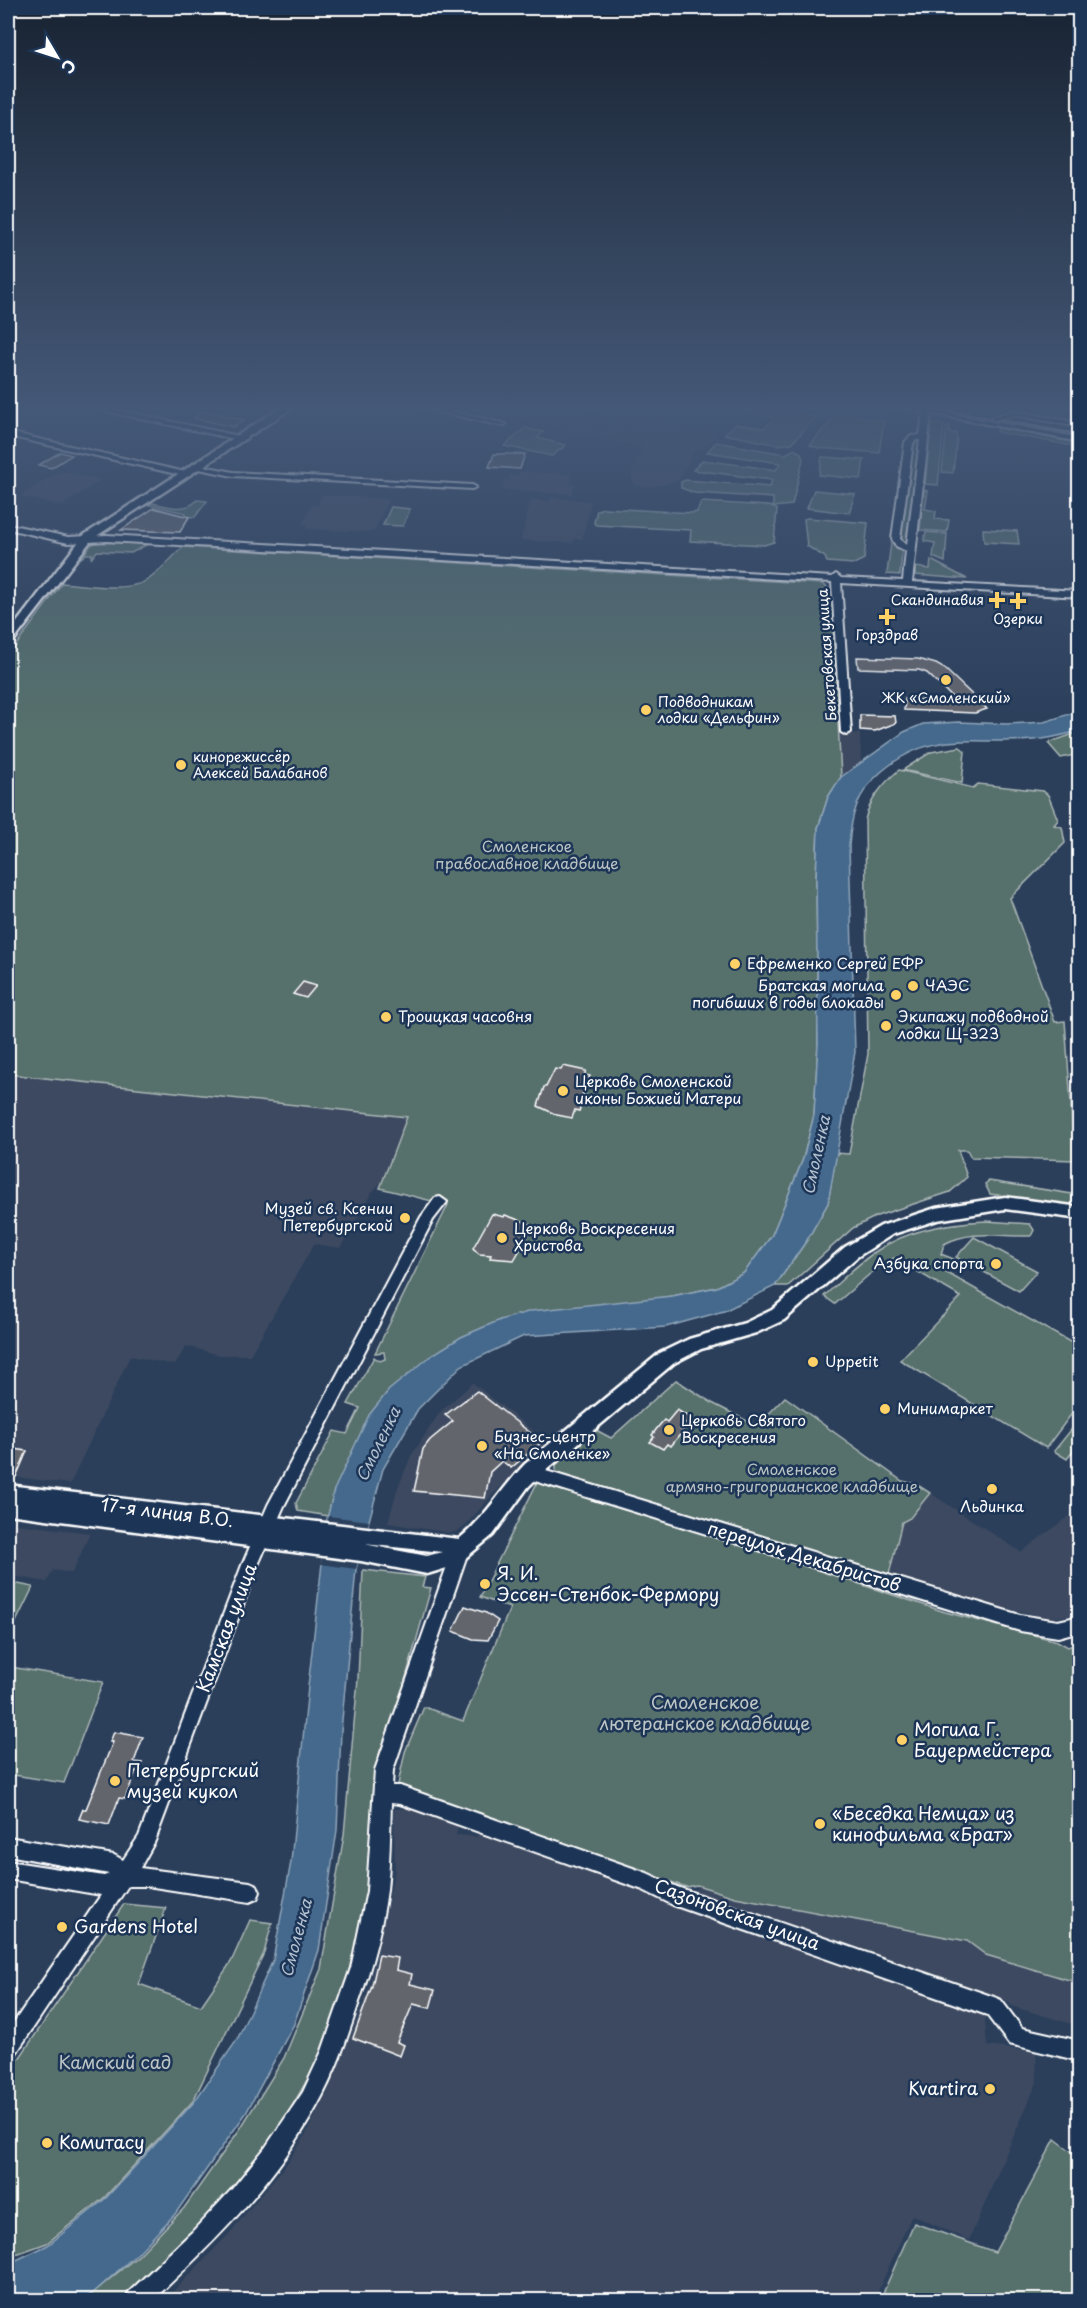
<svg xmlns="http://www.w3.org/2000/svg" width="1087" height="2308" viewBox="0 0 1087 2308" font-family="'Playpen Sans',sans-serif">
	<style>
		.built { fill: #3c4a60 }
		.green { fill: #576f6c; stroke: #abb7b6; stroke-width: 1.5 }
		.water { fill: #45698c; stroke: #8fa5ba; stroke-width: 1.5 }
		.pier { fill: #2b3f5b }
		.building { fill: #63656d; stroke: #fff; stroke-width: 1.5 }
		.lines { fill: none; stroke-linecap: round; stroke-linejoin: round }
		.minor-casing { stroke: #fff; stroke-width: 4 }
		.major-casing { stroke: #fff; stroke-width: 5 }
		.minor { fill: #1d3557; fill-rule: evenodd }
		.major { fill: #1d3557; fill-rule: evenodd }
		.tram { stroke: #fff; stroke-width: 1.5 }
		.poi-dot { fill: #ffd166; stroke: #1d3557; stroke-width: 2 }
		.labels { text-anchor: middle; stroke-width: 5; stroke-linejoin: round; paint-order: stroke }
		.far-poi-label { font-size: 14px; fill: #fff; stroke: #1d3557 }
		.far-street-label { font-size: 14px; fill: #fff; stroke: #1d3557 }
		.park-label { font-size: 15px; fill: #bcc5c4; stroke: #1d3557 }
		.poi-label { font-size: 15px; fill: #fff; stroke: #1d3557; text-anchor: start }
		.water-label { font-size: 16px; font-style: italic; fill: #b5c3d1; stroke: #1d3557 }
		.near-street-label { font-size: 18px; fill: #fff; stroke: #1d3557 }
		.near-poi-label { font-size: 18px; fill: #fff; stroke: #1d3557; text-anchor: start }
		.near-park-label { font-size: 18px; fill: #bcc5c4; stroke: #1d3557 }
	</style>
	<rect width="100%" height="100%" fill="#2b3f5b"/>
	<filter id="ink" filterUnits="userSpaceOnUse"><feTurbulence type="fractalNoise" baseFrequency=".0167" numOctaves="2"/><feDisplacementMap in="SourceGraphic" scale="12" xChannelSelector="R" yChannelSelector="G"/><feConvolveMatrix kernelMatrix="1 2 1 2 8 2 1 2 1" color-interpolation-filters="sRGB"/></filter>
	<g filter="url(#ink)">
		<g class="built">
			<polygon points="532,406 547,406 609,419 589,435 514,420"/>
			<polygon points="560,406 643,406 627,420"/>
			<polygon points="634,418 640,418 719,434 700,451 695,450 680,479 667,484 644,487 634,485 631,474 641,447 593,436 608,422 626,426"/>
			<polygon points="65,472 102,479 62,506 20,496 57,473"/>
			<polygon points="519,472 571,474 569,478 572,479 571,484 575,484 572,494 501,490 504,480 509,480 510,475 517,476"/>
			<polygon points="322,495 384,499 388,499 374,532 306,529 308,525 302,525 312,505 318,505"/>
			<polygon points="551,498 591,501 582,539 574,539 573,543 521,540 531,499 549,502"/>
			<polygon points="834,687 844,687 846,733 860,734 861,762 841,777"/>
			<polygon points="8,1074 407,1118 387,1176 372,1192 340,1248 314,1244 250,1355 220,1355 186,1346 175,1365 130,1356 70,1484 8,1476"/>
			<polygon points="473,1383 547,1442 497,1490 462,1529 451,1533 388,1523 397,1490 411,1456 440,1412"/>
			<polygon points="930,1493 1021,1552 1079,1509 1079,1614 1050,1618 990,1605 889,1574 902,1522 910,1518"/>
			<polygon points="8,1523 90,1533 72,1573 53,1570 47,1582 8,1575"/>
			<polygon points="413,1808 458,1825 456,1835 477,1837 480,1827 644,1887 644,1892 984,2009 987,2046 1036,2052 1037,2082 969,2240 912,2215 874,2300 165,2300 229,2234 288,2162 305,2136 328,2091 369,1989 395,1870 394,1809"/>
			<polygon points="697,1885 735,1897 967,1941 986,1955 1079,1983 1079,2026 1014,2007 1002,1998 693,1899"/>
		</g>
		<g class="green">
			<polygon points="752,406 760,406 816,417 792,443 779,445 724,434 736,424 764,428 773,420 773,417 745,411"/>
			<polygon points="851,415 884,421 879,453 818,448 810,445 835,416"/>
			<polygon points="932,423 944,425 938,485 925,484"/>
			<polygon points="947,425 950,426 949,433 956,433 957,438 953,473 942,472"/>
			<polygon points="1001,425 1079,440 1079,447 996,432"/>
			<polygon points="525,428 543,432 537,438 566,445 552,456 504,446"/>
			<polygon points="917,440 919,442 906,542 904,543 899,541 912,442"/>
			<polygon points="716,442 786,454 794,449 801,453 803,459 792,505 773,507 773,498 695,493 681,488 681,482 686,480 770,487 772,480 693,470 703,460 776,470 780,463 707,452"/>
			<polygon points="822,457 864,460 861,479 819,475"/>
			<polygon points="814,490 855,494 849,513 807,508"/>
			<polygon points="924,490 928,491 925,509 936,511 935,519 949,520 947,532 920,530"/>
			<path d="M197,500L207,501L195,517L184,516L186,513L149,505L152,503C167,506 186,513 197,500Z"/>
			<polygon points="701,502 769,506 777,509 774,542 764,545 690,541 691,530 596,525 594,523 597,510 604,508 693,513 697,512"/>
			<polygon points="391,507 410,509 403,526 383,525"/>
			<polygon points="808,518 868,523 864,559 854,564 827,562 825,557 807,546 804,519"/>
			<polygon points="983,529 1017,531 1019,544 984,542"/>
			<polygon points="926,532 947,534 945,562 933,557 935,543 924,541"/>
			<polygon points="97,542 144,544 146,545 131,553 97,551 91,559 92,554 86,554 80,559 91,545"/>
			<polygon points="891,543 902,552 900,575 887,574"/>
			<path d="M183,547L805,583L823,584L831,591L841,777L828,797L818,828L816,879L818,1043L814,1115L803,1159L772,1235L744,1273L717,1287L672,1296L500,1320L334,1490L328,1516L298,1511L296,1503L334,1431L347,1434L360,1408L348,1404L374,1357L380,1361L385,1359L384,1352L375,1353L448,1205L380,1188L407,1117L8,1074V656L62,583C85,585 130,593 149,579C162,570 172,557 183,547Z"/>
			<polygon points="931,560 967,579 915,575 916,567 930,569"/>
			<polygon points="1079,732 1079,754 1061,758 1048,743"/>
			<polygon points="960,747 965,751 962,783 903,770 931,752"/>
			<path d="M899,770L973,788L978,784L1043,791L1048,795L1058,820L1054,825L1062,827L1065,843L1010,898L1055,1022L1065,1021L1075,1160L971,1157L967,1150H958L967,1177L950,1192L877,1216L853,1228L788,1286H775L807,1240L828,1203L836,1153L849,1154L868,1054L865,820C869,801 883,783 899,770Z"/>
			<polygon points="989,1181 1072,1194 1072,1205 990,1194 985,1184"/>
			<path d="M986,1221L1030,1224L1034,1230L1031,1236C1001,1237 972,1229 944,1244L941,1254L956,1260L945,1272L1079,1347V1404L1046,1448L900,1360L961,1297L894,1258L871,1273L835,1304L824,1296C841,1281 858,1263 878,1250C909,1229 949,1223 986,1221Z"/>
			<polygon points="974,1237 1037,1271 1019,1291 956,1257"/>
			<polygon points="676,1380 712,1403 757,1426 785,1397 902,1481 916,1484 930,1493 910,1518 902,1522 889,1574 556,1473 556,1465 596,1430 611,1438"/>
			<polygon points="1079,1420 1079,1443 1067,1459 1054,1451"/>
			<polygon points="537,1483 768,1554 945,1612 1057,1641 1068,1647 1079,1643 1079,1983 986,1955 967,1941 735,1897 697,1885 686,1887 397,1789 405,1752 424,1707 463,1721 510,1608 480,1597"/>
			<polygon points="363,1570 425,1577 422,1587 431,1588 394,1720 380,1751 373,1785 372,1847 362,1925 337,2012 319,2059 276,2134 248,2171 192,2233 122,2300 84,2300 139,2255 184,2208 240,2129 284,2058 321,1969 344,1835 358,1679"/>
			<polygon points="8,1582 33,1587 11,1632 8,1631"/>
			<polygon points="10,1667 103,1682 64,1783 8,1774 8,1674"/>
			<polygon points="124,1904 166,1908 139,1984 201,2006 231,1962 250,1920 272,1923 264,1953 193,2101 105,2197 47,2243 8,2257 8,2075"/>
			<polygon points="1055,2139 1079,2157 1079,2300 880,2300 914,2223 995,2252"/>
		</g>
		<path class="water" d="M1079,711V731C1064,735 1050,739 1034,740C974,745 932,728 881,772C857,793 851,815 849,846L855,1052L828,1203L807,1240L775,1286L724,1311L666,1327L524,1336L461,1366L418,1409L383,1469L356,1569L341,1731L337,1830L319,1950L294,2024L246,2113L175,2214L137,2254L92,2294L79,2300H8V2264L48,2245L106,2198L194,2102L237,2040L273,1960L291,1862L308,1687L327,1519L334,1490L369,1415L389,1390L432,1355L461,1337L500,1320L531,1311L672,1296L717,1287L744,1273L772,1235L803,1159L814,1115L818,1043L816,879L818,828L828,797L841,777L904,732L923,724L959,722L1007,724L1044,722Z"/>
		<polygon class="pier" points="328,1516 369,1521 356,1569 321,1564"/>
		<g class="building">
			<polygon points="204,411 245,420 233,427 193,418"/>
			<polygon points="60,452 72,455 51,468 39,465"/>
			<polygon points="494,454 525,454 520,469 489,467"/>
			<polygon points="154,508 189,517 180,532 121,530"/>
			<polygon points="857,657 918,659 936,664 945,669 987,709 975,713 904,710 905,699 956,701 927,673 919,670 858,668"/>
			<polygon points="860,715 895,716 896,723 875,731 860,730"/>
			<polygon points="303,982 316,986 306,998 293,994"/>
			<polygon points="563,1066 586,1071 584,1075 590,1076 582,1095 586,1095 579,1111 575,1110 572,1118 557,1115 538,1106 544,1087 546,1087 555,1069 561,1070"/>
			<polygon points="492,1214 504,1217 505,1215 530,1224 525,1233 529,1234 514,1260 490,1258 491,1255 479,1254 473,1248"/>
			<polygon points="477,1391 542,1442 511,1468 502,1461 490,1472 485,1498 414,1491 423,1449 430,1440 453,1421 445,1415"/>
			<polygon points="677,1410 690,1418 680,1429 683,1431 671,1446 667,1444 663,1449 650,1442 654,1437 652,1435 658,1427 664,1420 667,1422"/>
			<polygon points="8,1448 27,1451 16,1477 8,1476"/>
			<polygon points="465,1606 486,1613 498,1621 488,1640 473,1639 453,1631"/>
			<polygon points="114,1732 143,1737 134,1762 142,1763 139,1771 136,1771 125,1799 119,1798 109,1825 79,1819 83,1809 86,1809 113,1742 110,1742"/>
			<polygon points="379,1955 398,1958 396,1970 412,1974 410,1984 435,1990 430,2008 413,2004 397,2042 404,2045 400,2056 353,2038 372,1986"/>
		</g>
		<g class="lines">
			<defs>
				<g id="minor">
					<polygon points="98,406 239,436 243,438 239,440 101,410 97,408"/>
					<polygon points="414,406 430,406 506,424 502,426"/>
					<path d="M927,410L931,412L912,582L1080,591V597L841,583L851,732L846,735L841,732L832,582L107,541L68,543L8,529V524L68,537L107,535L832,577L836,574L841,578L903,581L906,551L896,546L892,539L905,442L911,436L920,435L923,412ZM916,440H920L907,545L900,539L913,443Z"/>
					<polygon points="1014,411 1080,423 1080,427 1014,415 994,420 990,418"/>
					<polygon points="8,432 185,472 189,474 185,476 8,436"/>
					<polygon points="194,464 233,472 472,485 476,487 472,489 233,476 194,468"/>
					<polygon points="440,1197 447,1202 433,1220 284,1506 258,1565 155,1841 140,1868 250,1882 257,1885 260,1892 257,1899 250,1902 147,1886 128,1886 15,2055 8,2058 8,2031 101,1895 8,1879 8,1861 104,1876 109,1874 8,1855 8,1837 114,1855 123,1860 139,1836 242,1565 268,1505 421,1217 435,1198"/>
					<polygon points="532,1463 546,1471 1020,1615 1058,1621 1080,1616 1080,1631 1058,1637 1020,1631 535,1481 526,1475 524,1470 526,1465"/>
					<path d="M461,1542L467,1544L469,1549L393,1770L392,1786H400L647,1873L677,1887L994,1997L1001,2000L1022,2028L1080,2041V2061L1009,2044L987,2015L673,1905L643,1890L400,1804L391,1803C390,1832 390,1861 387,1890C382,1929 371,1968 358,2005C347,2039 335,2074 317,2106C276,2182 214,2242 153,2300H126L129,2292L192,2232L232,2189L265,2148L303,2092L322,2051L351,1968L367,1891L375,1770L453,1549L455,1544Z"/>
				</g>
				<g id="major">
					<polygon points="283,406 295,406 92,539 12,643 8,644 8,634 84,535"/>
					<polygon points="894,406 916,406 1080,436 1080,442"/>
					<path d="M1005,1197L1080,1207V1219L1005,1209L937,1220L893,1234L857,1257L784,1320L756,1333L701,1349L674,1363L539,1476L528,1487L493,1535L457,1565L427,1574L361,1561L8,1514V1485L459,1539C487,1516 501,1489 525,1464L660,1353L689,1339L745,1323L772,1310L845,1247L881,1226L936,1208ZM364,1544L442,1552L427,1556Z"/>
				</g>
			</defs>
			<use href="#minor" class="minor-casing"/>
			<use href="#major" class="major-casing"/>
			<use href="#minor" class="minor"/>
			<use href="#major" class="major"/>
			<polyline class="tram" points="911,406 1080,437"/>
		</g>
	</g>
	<linearGradient id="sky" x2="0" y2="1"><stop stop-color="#182332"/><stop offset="0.56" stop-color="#445877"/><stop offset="1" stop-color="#445877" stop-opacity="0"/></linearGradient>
	<rect width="1087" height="729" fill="url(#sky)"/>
	<g class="poi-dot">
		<path d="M994 591h6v6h6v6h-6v6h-6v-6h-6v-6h6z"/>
		<path d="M1015 592h6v6h6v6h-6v6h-6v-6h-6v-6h6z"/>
		<path d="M884 608h6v6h6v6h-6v6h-6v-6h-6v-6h6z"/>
		<circle cx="946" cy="680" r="6"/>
		<circle cx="646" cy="710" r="6"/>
		<circle cx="181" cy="765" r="6"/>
		<circle cx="735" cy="964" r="6"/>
		<circle cx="913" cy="986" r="6"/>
		<circle cx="896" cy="995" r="6"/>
		<circle cx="386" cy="1017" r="6"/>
		<circle cx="886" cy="1026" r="6"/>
		<circle cx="563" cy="1091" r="6"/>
		<circle cx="405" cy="1218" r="6"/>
		<circle cx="502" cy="1238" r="6"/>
		<circle cx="996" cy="1264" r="6"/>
		<circle cx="813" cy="1362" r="6"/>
		<circle cx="885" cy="1409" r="6"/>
		<circle cx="669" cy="1430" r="6"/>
		<circle cx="482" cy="1446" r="6"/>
		<circle cx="992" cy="1489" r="6"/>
		<circle cx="485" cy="1584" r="6"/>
		<circle cx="902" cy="1740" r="6"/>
		<circle cx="115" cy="1781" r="6"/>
		<circle cx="820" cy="1824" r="6"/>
		<circle cx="62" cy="1927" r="6"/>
		<circle cx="990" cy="2089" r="6"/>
		<circle cx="47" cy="2143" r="6"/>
	</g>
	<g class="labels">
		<g class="far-poi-label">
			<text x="984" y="605" text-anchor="end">Скандинавия</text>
			<text x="1018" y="624">Озерки</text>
			<text x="887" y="640">Горздрав</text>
			<text x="946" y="703">ЖК «Смоленский»</text>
			<text x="658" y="707" text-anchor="start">Подводникам<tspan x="658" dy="16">лодки «Дельфин»</tspan></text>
			<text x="193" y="762" text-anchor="start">кинорежиссёр<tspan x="193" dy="16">Алексей Балабанов</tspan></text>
		</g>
		<g class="far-street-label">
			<text transform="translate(827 655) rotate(-94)" y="5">Бекетовская улица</text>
		</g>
		<g class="park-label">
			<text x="527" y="852">Смоленское<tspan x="527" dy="17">православное кладбище</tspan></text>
			<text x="792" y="1475">Смоленское<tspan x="792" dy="17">армяно-григорианское кладбище</tspan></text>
		</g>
		<g class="poi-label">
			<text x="747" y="969">Ефременко Сергей ЕФР</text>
			<text x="884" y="991" text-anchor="end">Братская могила<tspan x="884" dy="17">погибших в годы блокады</tspan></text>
			<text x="925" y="991">ЧАЭС</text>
			<text x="398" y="1022">Троицкая часовня</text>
			<text x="898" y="1022">Экипажу подводной<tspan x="898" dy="17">лодки Щ-323</tspan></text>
			<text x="575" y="1087">Церковь Смоленской<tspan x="575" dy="17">иконы Божией Матери</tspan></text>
			<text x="393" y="1214" text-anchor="end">Музей св. Ксении<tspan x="393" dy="17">Петербургской</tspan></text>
			<text x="514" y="1234">Церковь Воскресения<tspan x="514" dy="17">Христова</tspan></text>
			<text x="984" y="1269" text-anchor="end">Азбука спорта</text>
			<text x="825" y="1367">Uppetit</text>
			<text x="897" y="1414">Минимаркет</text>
			<text x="681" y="1426">Церковь Святого<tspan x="681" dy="17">Воскресения</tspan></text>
			<text x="494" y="1442">Бизнес-центр<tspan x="494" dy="17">«На Смоленке»</tspan></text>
			<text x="992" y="1512" text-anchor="middle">Льдинка</text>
		</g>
		<g class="water-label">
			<text transform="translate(816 1155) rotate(-78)" y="6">Смоленка</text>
			<text transform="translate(378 1444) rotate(-64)" y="6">Смоленка</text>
			<text transform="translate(296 1938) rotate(-75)" y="6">Смоленка</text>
		</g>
		<g class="near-street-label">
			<text transform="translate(167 1513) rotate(7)" y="6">17-я линия В.О.</text>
			<text transform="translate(804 1557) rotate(17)" y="6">переулок Декабристов</text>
			<text transform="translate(227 1628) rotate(-69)" y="6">Камская улица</text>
			<text transform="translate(737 1915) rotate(20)" y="6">Сазоновская улица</text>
		</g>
		<g class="near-poi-label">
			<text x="497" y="1580">Я. И.<tspan x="497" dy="21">Эссен-Стенбок-Фермору</tspan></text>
			<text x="914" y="1736">Могила Г.<tspan x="914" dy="21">Бауермейстера</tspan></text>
			<text x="127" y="1777">Петербургский<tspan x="127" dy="21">музей кукол</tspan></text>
			<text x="832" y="1820">«Беседка Немца» из<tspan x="832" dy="21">кинофильма «Брат»</tspan></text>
			<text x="74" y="1933">Gardens Hotel</text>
			<text x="978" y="2095" text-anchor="end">Kvartira</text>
			<text x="59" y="2149">Комитасу</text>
		</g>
		<g class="near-park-label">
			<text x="705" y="1709">Смоленское<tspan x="705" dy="21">лютеранское кладбище</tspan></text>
			<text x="115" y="2069">Камский сад</text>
		</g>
	</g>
	<rect width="1087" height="2308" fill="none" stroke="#1d3557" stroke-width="30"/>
	<rect x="15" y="15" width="1057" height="2278" fill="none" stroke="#fff" stroke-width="2" filter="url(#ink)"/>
	<g transform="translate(57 57) rotate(129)" stroke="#1d3557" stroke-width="4.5" paint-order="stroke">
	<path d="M0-4.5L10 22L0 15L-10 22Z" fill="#ffffff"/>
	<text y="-9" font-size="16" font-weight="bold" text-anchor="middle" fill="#ffffff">С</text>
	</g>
</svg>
